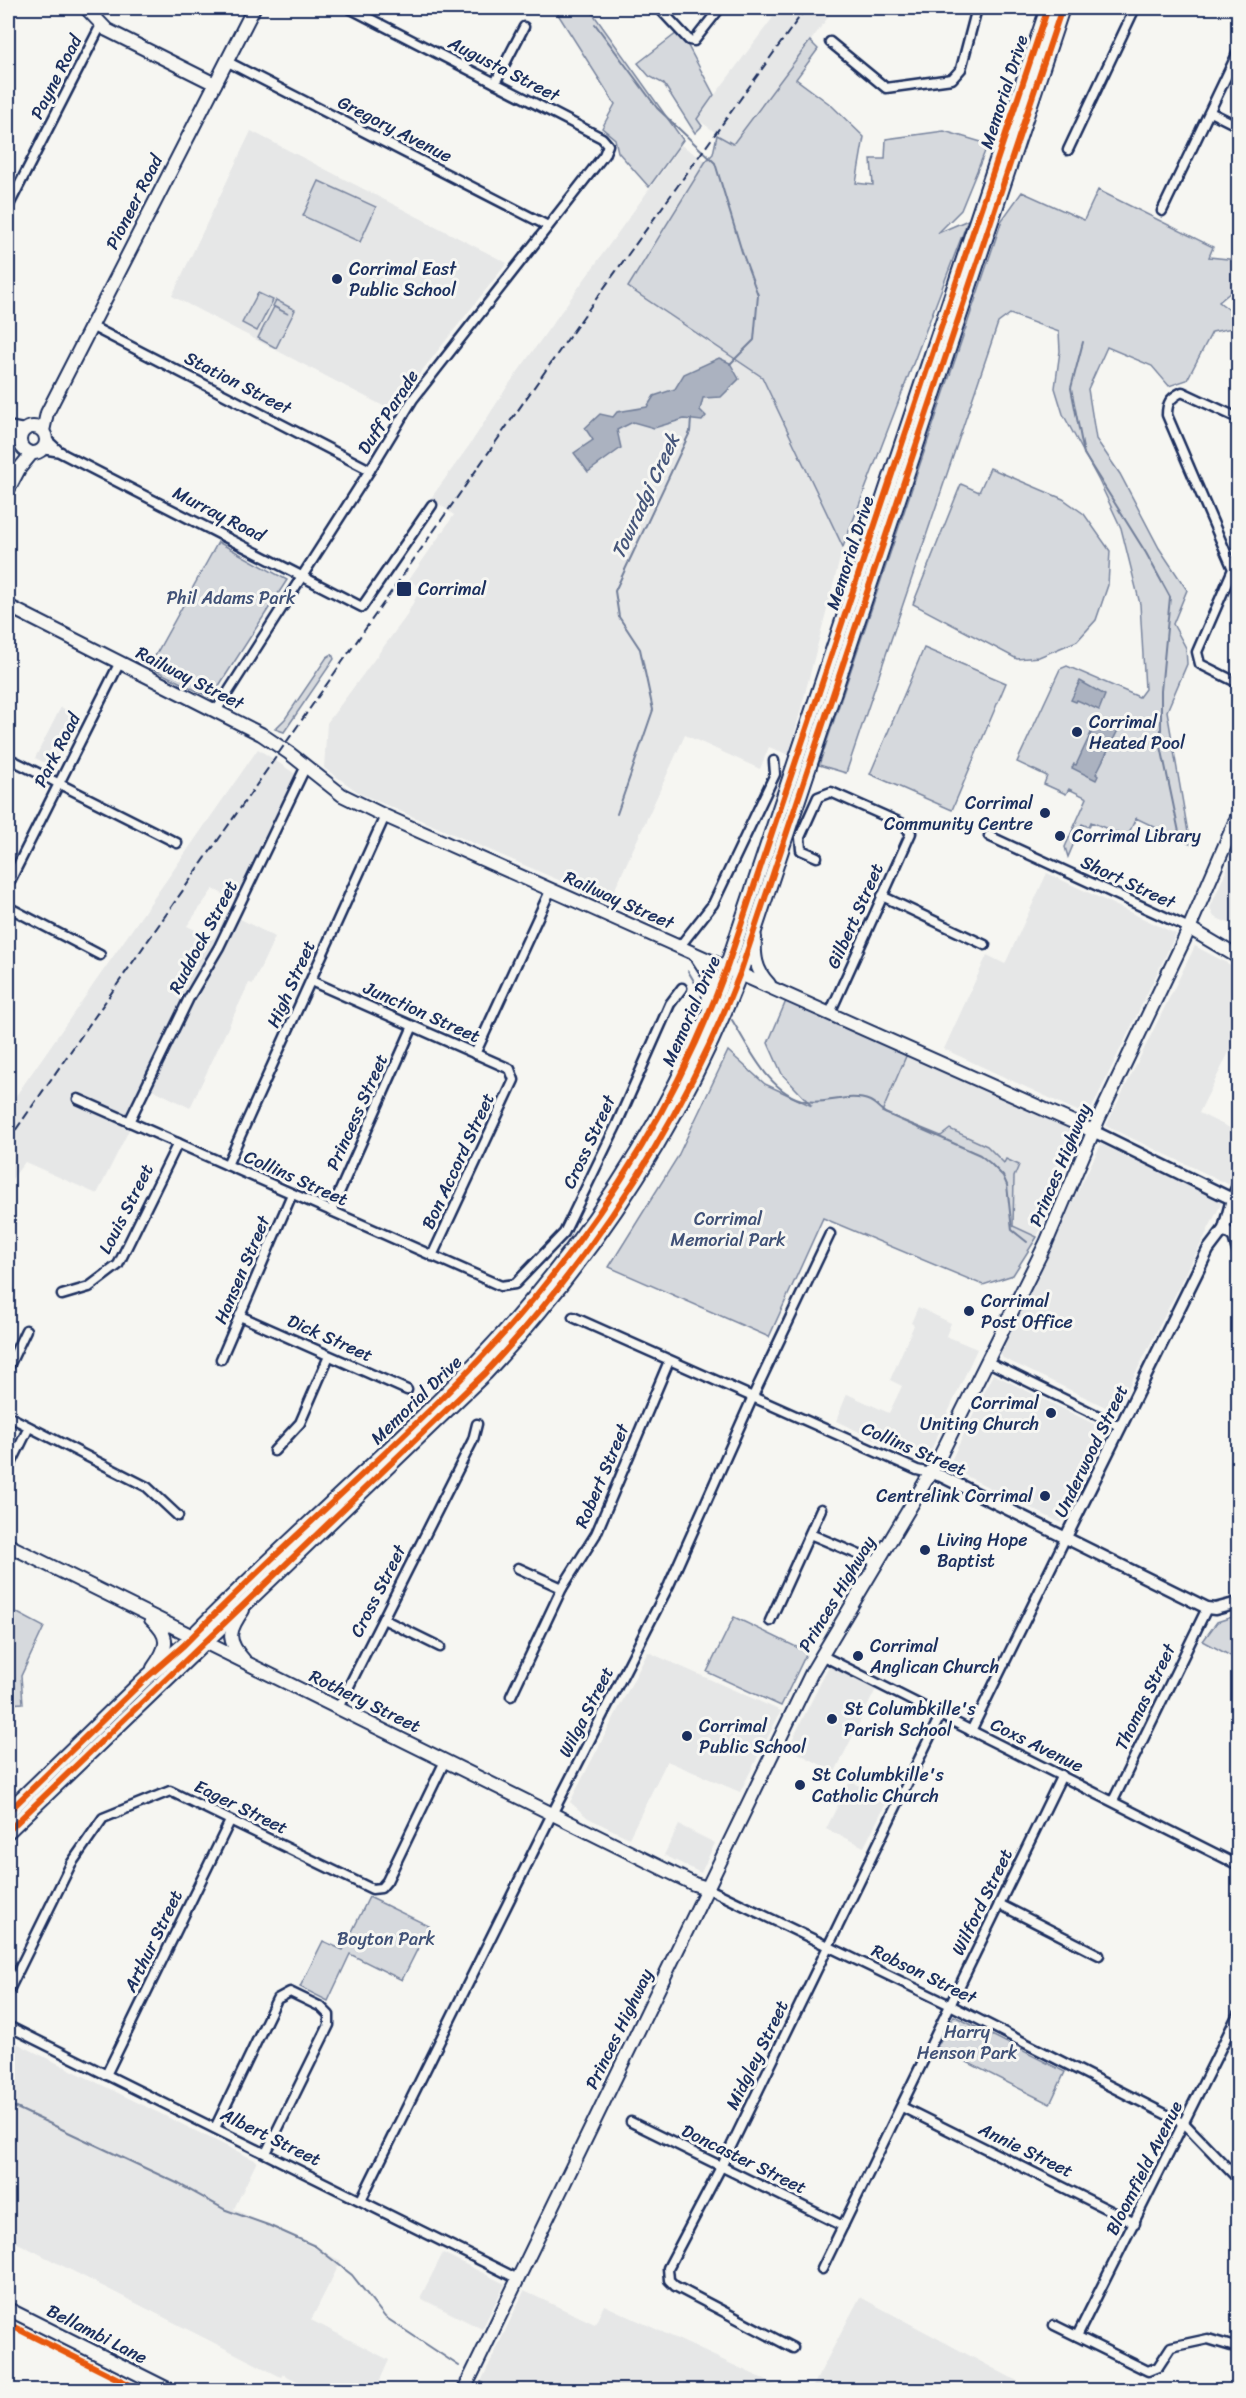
<svg xmlns="http://www.w3.org/2000/svg" width="1246" height="2398" viewBox="0 0 1246 2398" font-family="Sriracha,sans-serif">
	<style>
		.built { fill: #e6e7e7 }
		.green { fill: #d6d9dd; stroke: #78849e; stroke-width: 1.5 }
		.water { fill: #abb2c0; stroke: #717e99; stroke-width: 1.5 }
		.lines { fill: none; stroke-linecap: round; stroke-linejoin: round }
		.stream { stroke: #717e99; stroke-width: 2 }
		.minor-casing { stroke: #1b2f5e; stroke-width: 13 }
		.tertiary-casing { stroke: #1b2f5e; stroke-width: 15 }
		.secondary-casing { stroke: #1b2f5e; stroke-width: 16 }
		.primary-casing { stroke: #1b2f5e; stroke-width: 18 }
		.minor { stroke: #f6f6f2; stroke-width: 8 }
		.tertiary { stroke: #f6f6f2; stroke-width: 10 }
		.secondary { stroke: #f6f6f2; stroke-width: 12 }
		.primary { stroke: #f6f6f2; stroke-width: 14 }
		.rail { stroke: #1b2f5e; stroke-width: 2; stroke-dasharray: 9 4.5; stroke-linecap: butt }
		.cycleway-casing { stroke: #f6f6f2; stroke-width: 10 }
		.cycleway { stroke: #e8590c; stroke-width: 6 }
		.poi-dot { fill: #1b2f5e; stroke: #f6f6f2; stroke-width: 2 }
		.labels { text-anchor: middle; stroke-width: 6; stroke-linejoin: round; paint-order: stroke }
		.street-label { font-size: 18px; fill: #1b2f5e; stroke: #f6f6f2 }
		.poi-label { font-size: 18px; fill: #1b2f5e; stroke: #f6f6f2; text-anchor: start }
		.park-label { font-size: 18px; fill: #405177; stroke: #f6f6f2 }
		.water-label { font-size: 20px; font-style: italic; fill: #46567b; stroke: #f6f6f2 }
	</style>
	<rect width="100%" height="100%" fill="#f6f6f2"/>
	<filter id="ink" filterUnits="userSpaceOnUse"><feTurbulence type="fractalNoise" baseFrequency=".0167" numOctaves="2"/><feDisplacementMap in="SourceGraphic" scale="12" xChannelSelector="R" yChannelSelector="G"/><feConvolveMatrix kernelMatrix="1 2 1 2 8 2 1 2 1" color-interpolation-filters="sRGB"/></filter>
	<g filter="url(#ink)">
		<g class="built">
			<polygon points="780,8 835,8 733,145 697,119"/>
			<polygon points="251,131 507,263 391,410 172,296"/>
			<polygon points="681,145 706,161 628,287 762,377 843,547 789,755 769,747 760,769 685,735 609,902 361,794 324,768 327,723 405,618 421,588 409,580 454,515 431,498 471,443 507,387"/>
			<polygon points="61,707 80,718 55,768 35,758"/>
			<polygon points="258,749 306,781 245,905 213,889 187,926 214,939 227,912 275,937 253,984 249,983 190,1108 150,1088 97,1194 25,1162 8,1184 8,1107"/>
			<polygon points="1236,848 1238,849 1238,930 1236,926 1214,917 1210,908"/>
			<polygon points="1047,873 1176,934 1088,1116 944,1049 987,955 1005,964"/>
			<polygon points="1195,946 1238,969 1238,1034 1199,1113 1238,1132 1238,1167 1230,1185 1106,1126"/>
			<polygon points="907,1054 1081,1135 1037,1237 1013,1226 1014,1177 1019,1165 1004,1163 993,1155 987,1146 942,1136 882,1112"/>
			<polygon points="1101,1144 1222,1202 1116,1412 1003,1358 999,1352"/>
			<polygon points="918,1307 951,1323 946,1336 977,1349 925,1463 836,1421 847,1394 889,1413 902,1386 890,1380 914,1325 911,1323"/>
			<polygon points="993,1374 1108,1431 1061,1523 948,1467"/>
			<polygon points="648,1652 781,1711 740,1792 667,1761 629,1838 588,1818 570,1802"/>
			<polygon points="829,1666 876,1689 835,1772 788,1748"/>
			<polygon points="850,1781 888,1799 864,1847 826,1829"/>
			<polygon points="679,1825 715,1843 701,1873 664,1855"/>
			<polygon points="8,2039 257,2161 234,2209 341,2261 311,2320 389,2360 376,2389 379,2390 314,2390 283,2374 281,2377 8,2238"/>
			<polygon points="443,2253 505,2284 482,2329 420,2298"/>
			<polygon points="524,2291 595,2324 604,2305 787,2390 477,2390"/>
			<polygon points="860,2297 1034,2390 811,2390"/>
		</g>
		<g class="green">
			<polygon points="554,8 589,8 683,140 649,187 618,152 615,139 602,128 615,104"/>
			<polygon points="677,33 688,46 714,95 697,119 702,126 695,133 664,84 649,76 638,63"/>
			<polygon points="810,41 818,49 796,79 831,105 864,137 856,183 873,185 871,159 885,159 886,139 944,131 988,144 961,210 938,233 968,220 843,547 762,377 628,287 706,161 713,154 717,135 733,144"/>
			<polygon points="319,181 376,207 360,242 303,216"/>
			<polygon points="1098,190 1213,247 1209,257 1238,260 1238,286 1219,302 1231,311 1238,310 1238,327 1212,332 1187,380 1169,386 1152,366 1107,347 1088,389 1096,439 1120,474 1159,548 1187,590 1173,624 1186,648 1187,664 1167,711 1190,844 1136,818 1127,837 1091,822 1089,827 1082,824 1068,857 1065,847 1087,798 1069,789 1066,794 1044,784 1047,776 1017,762 1060,669 1067,666 1139,697 1145,689 1140,604 1121,528 1099,481 1063,414 1055,388 1060,351 1059,332 1010,314 998,323 846,773 819,765 1002,220 1022,192 1084,220"/>
			<polygon points="258,293 273,300 257,331 242,323"/>
			<polygon points="276,300 295,310 276,348 258,338 274,307 288,314 273,306"/>
			<polygon points="990,468 1063,499 1084,514 1110,551 1108,585 1096,620 1077,641 1039,657 1017,659 913,604 961,484 979,492"/>
			<polygon points="218,542 287,580 211,698 149,667"/>
			<polygon points="924,648 1006,683 952,810 870,774"/>
			<polygon points="332,654 334,659 284,732 275,729 285,719 327,657"/>
			<polygon points="786,1001 907,1054 882,1112 941,1136 950,1129 987,1146 1004,1163 1006,1159 1019,1165 1014,1177 1013,1226 1037,1237 1013,1275 983,1285 823,1218 769,1337 609,1267 677,1158 728,1051 765,1084 812,1106 782,1074 768,1043"/>
			<polygon points="8,1608 44,1627 21,1676 23,1703 8,1704"/>
			<polygon points="1238,1615 1238,1660 1203,1641 1217,1622"/>
			<polygon points="734,1617 807,1652 781,1706 707,1672"/>
			<polygon points="369,1897 429,1926 402,1980 350,1954 328,2001 300,1987 323,1941 343,1950"/>
			<polygon points="954,2016 1065,2072 1050,2104 937,2047"/>
		</g>
		<g class="water">
			<polygon points="719,358 730,363 739,379 721,397 703,398 700,410 706,416 702,421 684,419 654,428 633,422 617,430 621,448 588,472 574,453 593,440 585,428 600,414 613,417 617,412 647,407 654,396 675,389 684,374"/>
			<polygon points="1080,681 1105,695 1099,710 1077,700 1076,702 1071,700"/>
			<polygon points="1098,718 1119,728 1096,774 1098,776 1096,780 1072,768 1074,764 1076,765"/>
		</g>
		<g class="lines">
			<g class="stream">
				<polyline points="595,24 657,108 715,163 742,252 758,295 754,340 730,364"/>
				<polyline points="1083,342 1071,388 1084,454 1146,553 1170,597 1161,691 1161,746 1179,832"/>
				<polyline points="617,814 653,710 640,649 619,617 615,591 690,432 691,419"/>
				<polyline points="688,971 701,993"/>
				<path d="M732,1020C749,1047 769,1094 806,1101C827,1105 849,1092 870,1101C876,1104 880,1109 885,1113L980,1155L990,1163L1003,1176L1007,1185L1012,1230L1027,1242"/>
				<polyline points="8,2104 179,2184 226,2210 268,2225 315,2246 352,2275 385,2317 459,2366"/>
				<polyline points="481,2382 488,2390"/>
			</g>
			<defs>
				<g id="minor">
					<polyline points="659,8 689,40 694,41 720,8"/>
					<polyline points="830,42 886,88 952,79 961,69 977,8"/>
					<polyline points="226,61 548,226"/>
					<polyline points="495,83 524,27"/>
					<polyline points="1210,112 1238,126"/>
					<polyline points="1068,150 1135,8"/>
					<polyline points="8,207 101,25"/>
					<polyline points="1162,211 1238,52"/>
					<polyline points="91,326 370,470"/>
					<path d="M1238,418L1182,392C1170,398 1167,403 1167,415L1233,569L1197,652L1200,664L1238,683"/>
					<polyline points="46,439 61,453 362,607 432,505"/>
					<polyline points="42,449 61,452"/>
					<polyline points="216,711 370,470 413,399 604,155 608,145 602,138 349,8"/>
					<polyline points="8,758 177,843"/>
					<polyline points="989,836 1189,928"/>
					<polyline points="817,857 801,850 800,837 818,797 831,792 903,824 911,833 830,1013"/>
					<polyline points="8,885 120,662"/>
					<polyline points="882,896 985,945"/>
					<polyline points="8,907 100,955"/>
					<polyline points="680,946 713,904 775,774 774,761"/>
					<polyline points="311,981 510,1069 514,1080 432,1256"/>
					<polyline points="475,1054 551,889"/>
					<polyline points="78,1099 501,1286 515,1284 564,1233 616,1126 670,1004 682,988"/>
					<polyline points="129,1122 189,998 219,947 306,766"/>
					<polyline points="227,1165 385,816"/>
					<polyline points="331,1211 413,1026"/>
					<polyline points="62,1295 89,1287 118,1265 178,1143"/>
					<polyline points="240,1316 407,1390"/>
					<polyline points="573,1317 917,1470 930,1473"/>
					<polyline points="221,1359 292,1194"/>
					<polyline points="986,1361 1121,1427"/>
					<polyline points="8,1368 26,1330"/>
					<polyline points="8,1416 147,1487 178,1516"/>
					<polyline points="274,1451 300,1423 329,1356"/>
					<polyline points="8,1470 29,1427"/>
					<polyline points="810,1534 876,1562"/>
					<polyline points="518,1568 562,1588 596,1534 669,1361"/>
					<polyline points="383,1619 440,1647"/>
					<polyline points="770,1621 821,1509"/>
					<polyline points="821,1655 1238,1865"/>
					<polyline points="511,1696 562,1588"/>
					<polyline points="338,1708 473,1440 477,1424"/>
					<polyline points="971,1731 1065,1539"/>
					<polyline points="1113,1801 1207,1608"/>
					<polyline points="707,1888 950,2005 1185,2124 1238,2179"/>
					<polyline points="999,1904 1099,1955"/>
					<polyline points="8,1992 71,1864 103,1818 170,1791 372,1889 381,1888 387,1881 445,1761"/>
					<polyline points="8,2026 518,2279"/>
					<polyline points="106,2075 230,1821"/>
					<polyline points="902,2107 1135,2223"/>
					<polyline points="631,2122 843,2226"/>
					<polyline points="215,2128 277,1999 290,1992 321,2007 329,2015 329,2025 266,2153"/>
					<polyline points="361,2200 549,1820 669,1585 755,1392 830,1234"/>
					<polyline points="822,2269 1062,1775"/>
					<polyline points="1054,2325 1148,2371 1158,2367 1171,2347 1208,2339 1238,2348"/>
					<polyline points="1077,2336 1238,2014"/>
					<polyline points="793,2348 675,2286 669,2280 668,2268 721,2167 940,1716"/>
				</g>
				<g id="tertiary">
					<polyline points="8,427 24,430"/>
					<polyline points="8,430 20,441"/>
					<polyline points="1093,1131 1232,1199"/>
					<polyline points="1224,1229 1234,1237 1238,1251"/>
					<polyline points="930,1473 941,1476 1207,1608 1215,1609 1238,1603"/>
					<polyline points="1065,1539 1208,1250 1224,1229 1232,1199 1238,1186"/>
				</g>
				<g id="secondary">
					<polyline points="86,8 107,30 215,84"/>
					<circle cx="33" cy="440" r="13"/>
					<polyline points="43,431 47,413 254,8"/>
					<polyline points="8,490 19,469 32,453"/>
					<polyline points="8,606 261,734 289,753 342,795 385,816 1093,1131"/>
					<polyline points="1189,928 1238,957"/>
					<path d="M755,937C754,955 755,970 769,984"/>
					<polyline points="696,955 710,977 708,1005"/>
					<polyline points="8,1545 694,1884 707,1888"/>
					<path d="M243,1610C228,1631 226,1640 244,1660"/>
					<path d="M151,1619C171,1637 168,1647 153,1668"/>
					<polyline points="8,2309 170,2390"/>
					<polyline points="464,2390 812,1672 937,1462 1046,1243 1099,1118 1184,940 1238,815"/>
				</g>
				<g id="primary">
					<path d="M8,1812L145,1679L184,1645C288,1537 405,1443 505,1332C600,1225 678,1101 727,967L1048,8"/>
					<path d="M8,1831L485,1373C594,1256 682,1122 740,973L1062,8"/>
				</g>
			</defs>
			<use href="#minor" class="minor-casing"/>
			<use href="#tertiary" class="tertiary-casing"/>
			<use href="#secondary" class="secondary-casing"/>
			<use href="#primary" class="primary-casing"/>
			<use href="#minor" class="minor"/>
			<use href="#tertiary" class="tertiary"/>
			<use href="#secondary" class="secondary"/>
			<use href="#primary" class="primary"/>
			<polyline class="rail" points="8,1141 583,317 806,8"/>
			<defs>
				<g id="cycleway">
					<path d="M8,1812L145,1679L184,1645C288,1537 405,1443 505,1332C600,1225 678,1101 727,967L1048,8"/>
					<path d="M8,1831L485,1373C594,1256 682,1122 740,973L1062,8"/>
					<polyline points="8,2324 140,2390"/>
				</g>
			</defs>
			<use href="#cycleway" class="cycleway-casing"/>
			<use href="#cycleway" class="cycleway"/>
		</g>
	</g>
	<g class="poi-dot">
		<circle cx="337" cy="279" r="6"/>
		<rect x="396" y="581" width="16" height="16" rx="3"/>
		<circle cx="1077" cy="732" r="6"/>
		<circle cx="1045" cy="813" r="6"/>
		<circle cx="1060" cy="836" r="6"/>
		<circle cx="969" cy="1311" r="6"/>
		<circle cx="1051" cy="1413" r="6"/>
		<circle cx="1045" cy="1496" r="6"/>
		<circle cx="925" cy="1550" r="6"/>
		<circle cx="858" cy="1656" r="6"/>
		<circle cx="832" cy="1719" r="6"/>
		<circle cx="687" cy="1736" r="6"/>
		<circle cx="800" cy="1785" r="6"/>
	</g>
	<g class="labels">
		<g class="street-label">
			<text transform="translate(504 69) rotate(27)" y="6">Augusta Street</text>
			<text transform="translate(56 77) rotate(-63)" y="6">Payne Road</text>
			<text transform="translate(1004 92) rotate(-72)" y="6">Memorial Drive</text>
			<text transform="translate(395 129) rotate(27)" y="6">Gregory Avenue</text>
			<text transform="translate(134 202) rotate(-63)" y="6">Pioneer Road</text>
			<text transform="translate(238 383) rotate(27)" y="6">Station Street</text>
			<text transform="translate(388 412) rotate(-57)" y="6">Duff Parade</text>
			<text transform="translate(219 514) rotate(27)" y="6">Murray Road</text>
			<text transform="translate(850 553) rotate(-72)" y="6">Memorial Drive</text>
			<text transform="translate(190 678) rotate(27)" y="6">Railway Street</text>
			<text transform="translate(57 750) rotate(-63)" y="6">Park Road</text>
			<text transform="translate(1128 882) rotate(25)" y="6">Short Street</text>
			<text transform="translate(619 900) rotate(24)" y="6">Railway Street</text>
			<text transform="translate(855 916) rotate(-66)" y="6">Gilbert Street</text>
			<text transform="translate(203 937) rotate(-62)" y="6">Ruddock Street</text>
			<text transform="translate(291 984) rotate(-66)" y="6">High Street</text>
			<text transform="translate(691 1011) rotate(-66)" y="6">Memorial Drive</text>
			<text transform="translate(422 1012) rotate(24)" y="6">Junction Street</text>
			<text transform="translate(357 1112) rotate(-66)" y="6">Princess Street</text>
			<text transform="translate(589 1142) rotate(-65)" y="6">Cross Street</text>
			<text transform="translate(458 1161) rotate(-65)" y="6">Bon Accord Street</text>
			<text transform="translate(1060 1165) rotate(-67)" y="6">Princes Highway</text>
			<text transform="translate(296 1178) rotate(24)" y="6">Collins Street</text>
			<text transform="translate(126 1209) rotate(-63)" y="6">Louis Street</text>
			<text transform="translate(242 1270) rotate(-67)" y="6">Hansen Street</text>
			<text transform="translate(330 1338) rotate(24)" y="6">Dick Street</text>
			<text transform="translate(416 1400) rotate(-44)" y="6">Memorial Drive</text>
			<text transform="translate(914 1449) rotate(23)" y="6">Collins Street</text>
			<text transform="translate(1091 1451) rotate(-64)" y="6">Underwood Street</text>
			<text transform="translate(602 1476) rotate(-67)" y="6">Robert Street</text>
			<text transform="translate(378 1591) rotate(-63)" y="6">Cross Street</text>
			<text transform="translate(837 1594) rotate(-59)" y="6">Princes Highway</text>
			<text transform="translate(1145 1697) rotate(-64)" y="6">Thomas Street</text>
			<text transform="translate(365 1701) rotate(26)" y="6">Rothery Street</text>
			<text transform="translate(586 1712) rotate(-63)" y="6">Wilga Street</text>
			<text transform="translate(1037 1745) rotate(26)" y="6">Coxs Avenue</text>
			<text transform="translate(241 1807) rotate(26)" y="6">Eager Street</text>
			<text transform="translate(982 1902) rotate(-64)" y="6">Wilford Street</text>
			<text transform="translate(153 1941) rotate(-64)" y="6">Arthur Street</text>
			<text transform="translate(924 1974) rotate(26)" y="6">Robson Street</text>
			<text transform="translate(619 2029) rotate(-64)" y="6">Princes Highway</text>
			<text transform="translate(757 2055) rotate(-64)" y="6">Midgley Street</text>
			<text transform="translate(271 2137) rotate(26)" y="6">Albert Street</text>
			<text transform="translate(1026 2150) rotate(26)" y="6">Annie Street</text>
			<text transform="translate(744 2159) rotate(26)" y="6">Doncaster Street</text>
			<text transform="translate(1144 2168) rotate(-63)" y="6">Bloomfield Avenue</text>
			<text transform="translate(97 2334) rotate(27)" y="6">Bellambi Lane</text>
		</g>
		<g class="poi-label">
			<text x="349" y="275">Corrimal East<tspan x="349" dy="21">Public School</tspan></text>
			<text x="418" y="595">Corrimal</text>
			<text x="1089" y="728">Corrimal<tspan x="1089" dy="21">Heated Pool</tspan></text>
			<text x="1033" y="809" text-anchor="end">Corrimal<tspan x="1033" dy="21">Community Centre</tspan></text>
			<text x="1072" y="842">Corrimal Library</text>
			<text x="981" y="1307">Corrimal<tspan x="981" dy="21">Post Office</tspan></text>
			<text x="1039" y="1409" text-anchor="end">Corrimal<tspan x="1039" dy="21">Uniting Church</tspan></text>
			<text x="1033" y="1502" text-anchor="end">Centrelink Corrimal</text>
			<text x="937" y="1546">Living Hope<tspan x="937" dy="21">Baptist</tspan></text>
			<text x="870" y="1652">Corrimal<tspan x="870" dy="21">Anglican Church</tspan></text>
			<text x="844" y="1715">St Columbkille's<tspan x="844" dy="21">Parish School</tspan></text>
			<text x="699" y="1732">Corrimal<tspan x="699" dy="21">Public School</tspan></text>
			<text x="812" y="1781">St Columbkille's<tspan x="812" dy="21">Catholic Church</tspan></text>
		</g>
		<g class="park-label">
			<text x="231" y="604">Phil Adams Park</text>
			<text x="728" y="1225">Corrimal<tspan x="728" dy="21">Memorial Park</tspan></text>
			<text x="386" y="1945">Boyton Park</text>
			<text x="967" y="2038">Harry<tspan x="967" dy="21">Henson Park</tspan></text>
		</g>
		<g class="water-label">
			<text transform="translate(645 496) rotate(-65)" y="7">Towradgi Creek</text>
		</g>
	</g>
	<rect width="1246" height="2398" fill="none" stroke="#f6f6f2" stroke-width="30"/>
	<rect x="15" y="15" width="1216" height="2368" fill="none" stroke="#1b2f5e" stroke-width="2" filter="url(#ink)"/>
</svg>
